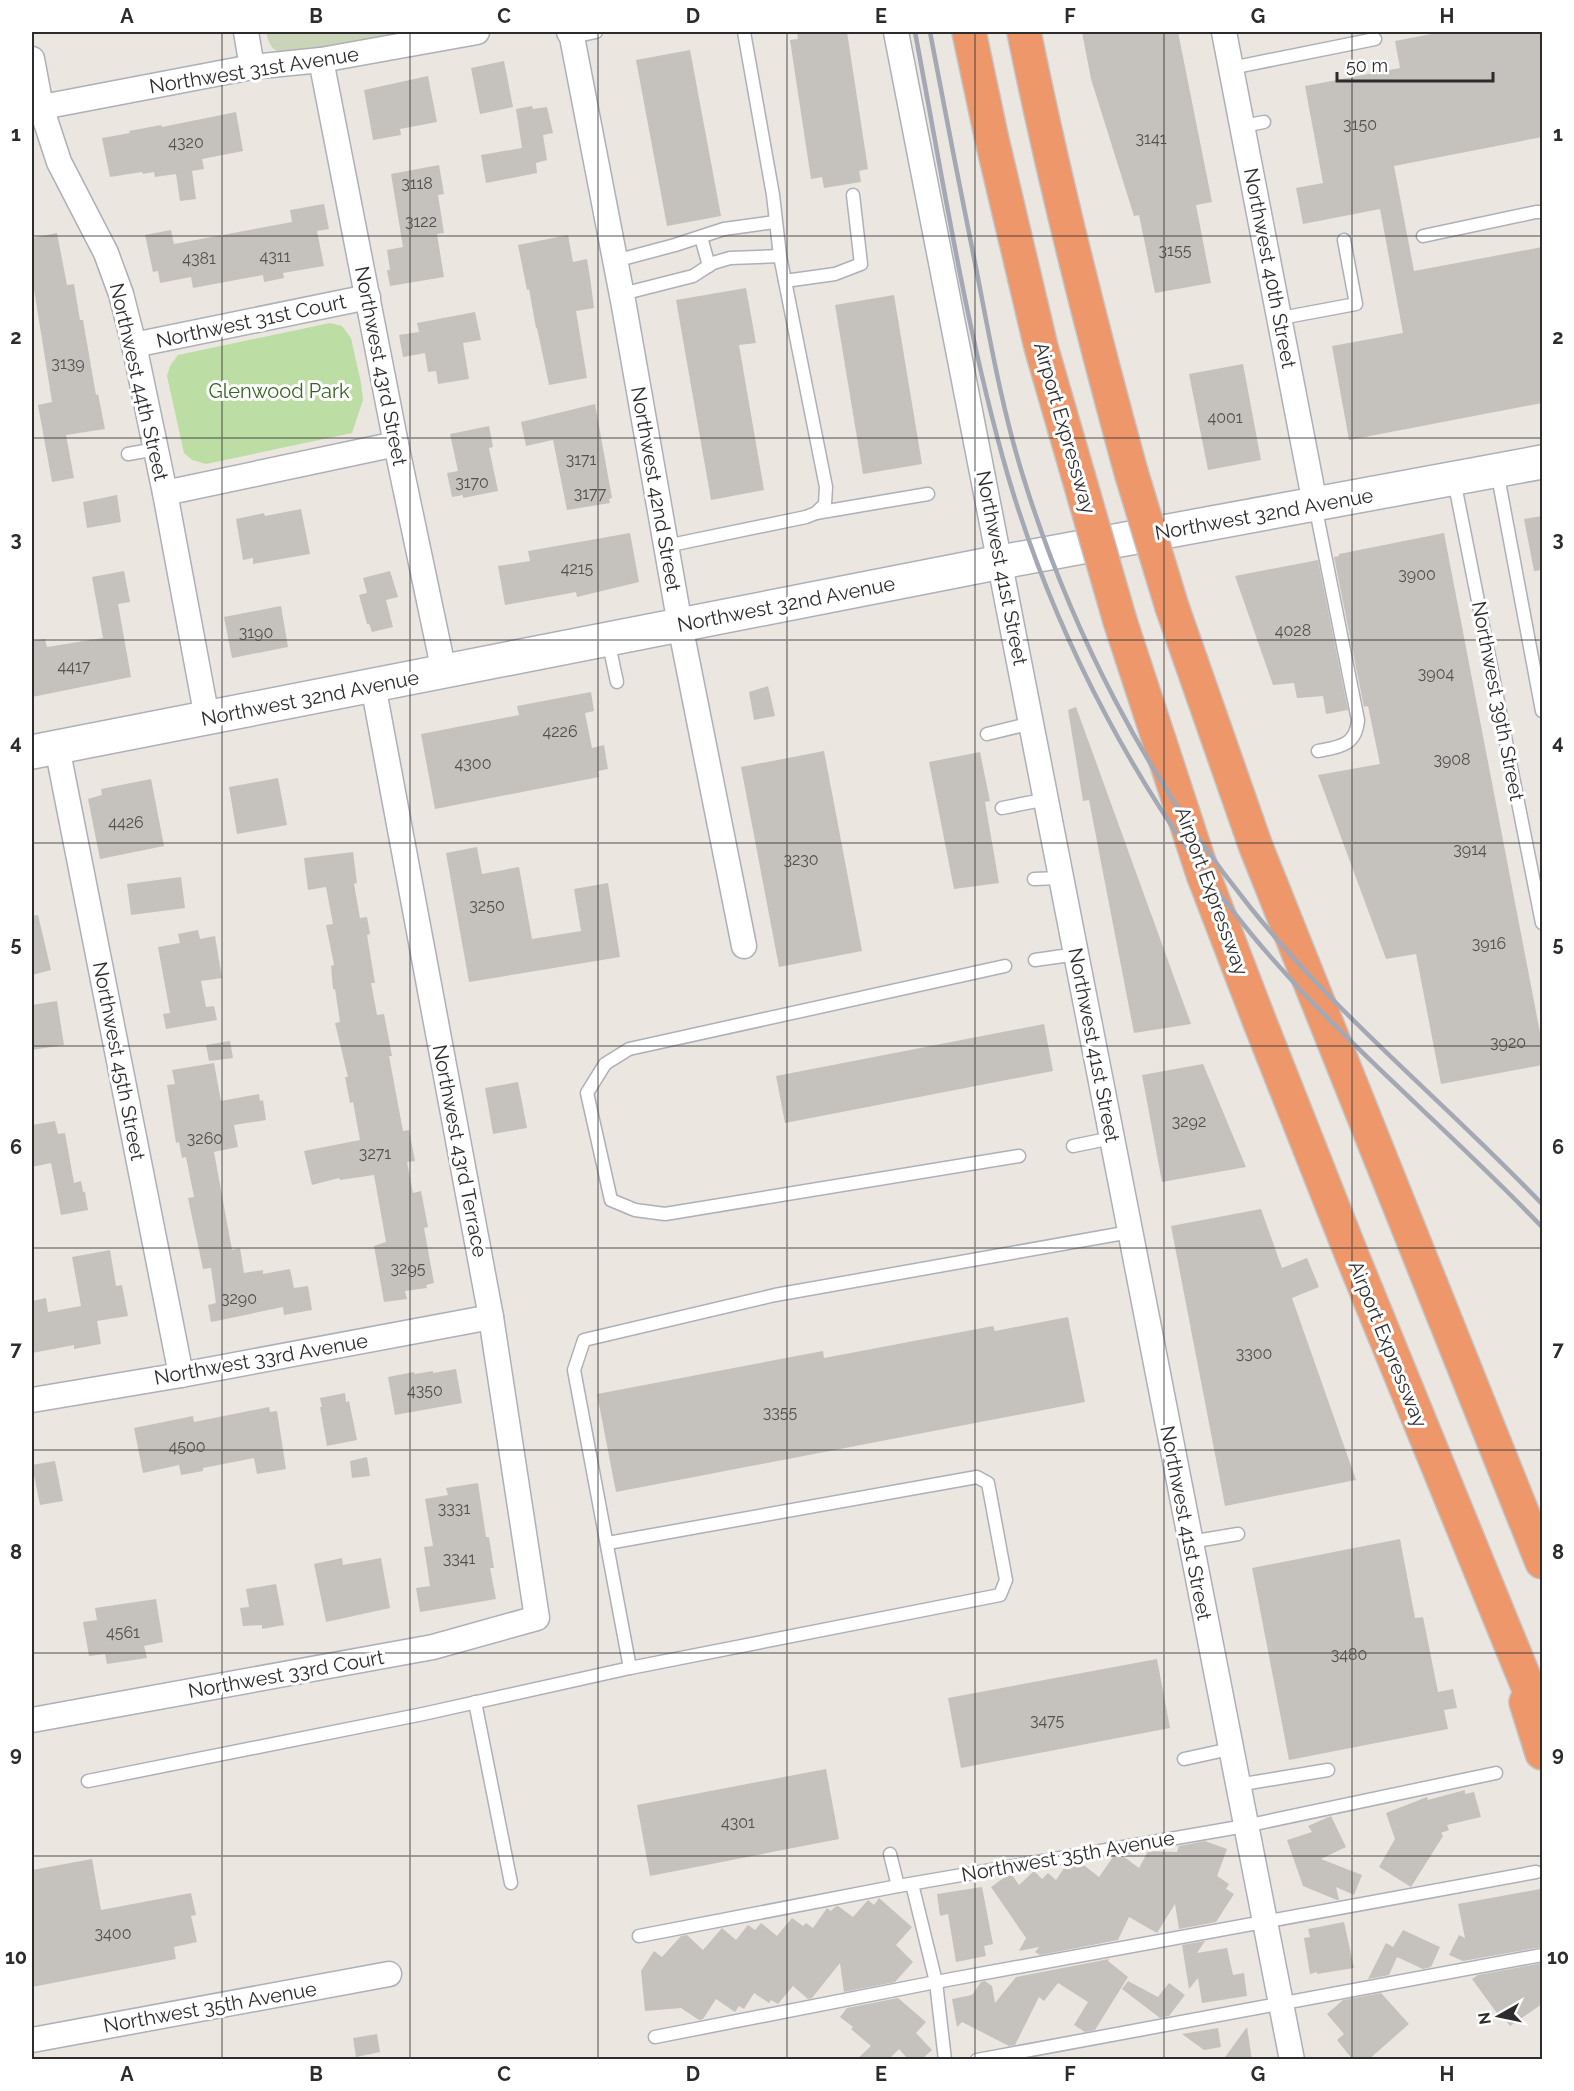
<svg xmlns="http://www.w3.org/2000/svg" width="1574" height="2091" viewBox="0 0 1574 2091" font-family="Raleway,sans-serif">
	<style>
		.green { fill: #bcdda3 }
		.cemetery { fill: #c9d4b9 }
		.building { fill: #c5c1bc }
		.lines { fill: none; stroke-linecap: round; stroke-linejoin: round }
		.lane-casing { stroke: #adb0b7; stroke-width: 15 }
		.street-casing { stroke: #adb0b7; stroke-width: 27 }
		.secondary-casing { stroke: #adb0b7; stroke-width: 36 }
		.highway-casing { stroke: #c4c4c4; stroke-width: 36 }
		.lane { stroke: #fff; stroke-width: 12 }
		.street { stroke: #fff; stroke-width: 24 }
		.secondary { stroke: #fff; stroke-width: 33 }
		.highway { stroke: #ee976a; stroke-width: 33 }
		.rail { stroke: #a3a8b4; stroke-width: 4.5 }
		.highway-bridge-casing { stroke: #c4c4c4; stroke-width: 36; stroke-linecap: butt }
		.highway-bridge { stroke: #ee976a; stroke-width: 33 }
		.grid { fill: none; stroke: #2c2c2c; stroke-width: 1.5; stroke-opacity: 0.55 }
		.labels { text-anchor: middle; stroke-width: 6; stroke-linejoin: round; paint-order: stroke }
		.number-label { font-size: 16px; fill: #525150 }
		.street-label { font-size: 20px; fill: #2c2c2c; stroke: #fff }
		.park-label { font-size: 20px; fill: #366323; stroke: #fff }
		.neatline { fill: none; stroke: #2c2c2c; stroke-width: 2 }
		.grid-label { font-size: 20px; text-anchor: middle; font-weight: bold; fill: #2c2c2c }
	</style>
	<rect width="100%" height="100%" fill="#ece6e1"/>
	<polygon class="green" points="330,323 342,326 351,338 361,383 363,400 352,433 206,464 192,460 184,453 167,376 170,366 178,355"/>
	<path class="cemetery" d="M266,32H404L284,54C271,50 269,44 266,32Z"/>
	<g class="building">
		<polygon points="797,32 847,32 868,169 859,171 861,182 824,188 822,177 811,179 790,40 798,39"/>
		<polygon points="1082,32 1178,32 1212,202 1196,205 1211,283 1155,293 1139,215 1134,216 1091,79"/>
		<polygon points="1442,32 1542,32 1542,137 1394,166 1414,271 1542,247 1542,403 1349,440 1332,346 1403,333 1380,209 1303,224 1296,188 1323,183 1305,86 1400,68 1395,41"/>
		<polygon points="690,50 721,216 667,226 636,60"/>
		<polygon points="504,61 513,107 480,114 471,68"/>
		<polygon points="428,76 437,122 400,129 401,135 373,140 364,90"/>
		<polygon points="532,106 533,109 547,107 553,133 543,135 547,160 536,163 537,173 486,183 481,155 522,148 516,109"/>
		<polygon points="236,112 243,151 202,159 204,169 192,171 196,199 180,201 176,174 155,177 154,172 143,174 142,172 110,177 102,138 130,133 129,131 161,125 162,127"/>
		<polygon points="439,165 444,194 438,195 444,233 437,234 444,277 390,286 387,270 390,270 387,250 403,247 391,174"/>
		<polygon points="324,204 329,229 317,231 324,266 283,273 284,278 264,282 263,275 193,288 191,277 160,283 158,271 153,272 145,235 171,230 174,244 292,222 290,210"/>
		<polygon points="57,233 67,285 74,284 80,320 83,320 96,395 98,394 105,429 66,435 74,478 52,482 38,405 52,402 32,277 32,238"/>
		<polygon points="568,235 573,262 587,259 590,277 594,308 576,311 587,378 549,385 537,328 536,328 529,289 527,290 518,245"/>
		<polygon points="746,288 756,343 739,345 764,490 711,500 676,300"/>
		<polygon points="894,295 922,464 863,474 835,305"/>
		<polygon points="475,312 481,340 463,343 469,379 438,384 436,371 428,372 425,353 403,357 399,335 419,332 417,323"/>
		<polygon points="1243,364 1261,460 1208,470 1189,374"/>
		<polygon points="595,404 612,498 609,499 610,503 567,510 553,440 526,446 521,422"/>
		<polygon points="489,426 493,447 489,448 498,491 463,498 463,495 452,497 447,473 458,471 450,434"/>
		<polygon points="117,495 121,522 87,528 83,502"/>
		<polygon points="301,509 310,554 253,564 253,558 243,560 236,519 264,513 265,516"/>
		<polygon points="1542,516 1542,570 1534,571 1524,519"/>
		<polygon points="630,533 639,582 577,597 576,592 505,605 498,566 530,561 528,551"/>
		<polygon points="1444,533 1542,1043 1542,1065 1441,1084 1416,954 1386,959 1318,775 1380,764 1368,706 1364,707 1334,557 1339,556 1339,554"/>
		<polygon points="1318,560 1348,710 1326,714 1323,696 1297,698 1294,683 1273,685 1235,576"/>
		<polygon points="124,571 130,602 118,604 131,677 32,697 32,641 45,639 47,647 103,638 92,577"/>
		<polygon points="390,571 398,597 386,600 393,627 372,632 369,624 367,624 359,595 367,593 363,578"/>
		<polygon points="281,606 288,647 232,658 224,617"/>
		<polygon points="768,686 775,716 754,720 749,692"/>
		<polygon points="591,692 594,711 585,713 592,748 604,745 608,769 598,771 599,777 435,809 421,734 519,715 517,706"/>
		<polygon points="1076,707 1191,1024 1134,1033 1089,800 1083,801 1068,710"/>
		<polygon points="824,751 862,951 779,967 741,767"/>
		<polygon points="980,752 990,801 985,802 999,883 954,889 929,762"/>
		<polygon points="278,778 287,825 237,834 229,787"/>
		<polygon points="151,779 164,846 100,859 88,799 102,795 101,789"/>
		<polygon points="477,847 482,874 519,867 532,939 581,931 574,889 608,883 620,957 469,982 446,853"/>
		<polygon points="353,852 357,883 354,884 360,918 367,917 370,934 367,935 375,983 371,983 377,1015 384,1014 392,1056 389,1056 403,1131 409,1130 415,1161 407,1162 413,1193 421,1191 428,1227 424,1228 434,1283 426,1285 427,1288 405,1291 407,1299 384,1302 374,1246 386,1242 374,1175 340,1180 339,1178 312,1185 304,1151 360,1140 353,1102 350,1103 345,1077 348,1077 335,1023 340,1022 335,989 333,989 331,966 334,965 326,925 333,924 326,887 308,890 304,858"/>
		<polygon points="181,877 185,908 131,915 127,884"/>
		<polygon points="38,915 51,970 32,975 32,916"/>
		<polygon points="198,930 200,939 215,936 222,978 201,981 206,1007 214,1006 217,1020 166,1029 163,1014 170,1013 158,947 180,943 178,934"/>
		<polygon points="57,1001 64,1045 32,1050 32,1005"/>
		<polygon points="1044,1024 1053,1071 785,1123 776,1076"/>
		<polygon points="230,1041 233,1058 209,1061 206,1045"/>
		<polygon points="214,1063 221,1101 259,1094 260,1101 263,1100 266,1120 234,1125 238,1147 214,1152 232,1250 240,1248 244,1273 263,1270 263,1274 290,1269 294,1288 308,1286 312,1310 284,1315 283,1307 211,1322 208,1305 216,1303 211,1268 203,1269 188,1198 194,1197 186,1157 182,1158 179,1142 176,1143 167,1085 175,1084 172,1070"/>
		<polygon points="1203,1064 1246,1167 1162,1182 1142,1075"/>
		<polygon points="518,1082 527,1128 493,1134 485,1088"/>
		<polygon points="55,1121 58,1134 65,1133 74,1183 81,1181 83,1192 85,1192 88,1210 61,1215 51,1163 32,1167 32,1125"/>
		<polygon points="1261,1209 1282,1268 1307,1258 1319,1287 1292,1298 1356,1480 1225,1506 1171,1226"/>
		<polygon points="110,1250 116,1286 122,1285 128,1316 97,1321 101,1344 74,1349 74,1345 32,1353 32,1301 46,1298 48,1312 81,1306 72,1257"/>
		<polygon points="1068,1317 1085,1402 616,1492 597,1394 823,1351 824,1358 993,1326 995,1331"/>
		<polygon points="456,1369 462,1403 395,1415 388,1377 414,1372 415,1374 433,1371 433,1373"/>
		<polygon points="345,1393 346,1402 349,1401 357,1440 327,1446 320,1407 322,1407 320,1398"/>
		<polygon points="269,1407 270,1412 277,1411 286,1469 257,1474 254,1458 203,1468 203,1471 181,1475 179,1465 143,1473 134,1428 193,1416 194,1422"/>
		<polygon points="367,1457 370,1476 352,1478 350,1461"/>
		<polygon points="55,1461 63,1501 40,1505 32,1465"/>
		<polygon points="478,1483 486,1537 489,1537 494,1568 490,1568 496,1599 420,1612 416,1588 430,1586 424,1547 433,1546 425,1499 448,1495 446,1488"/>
		<polygon points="1400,1539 1415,1618 1423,1617 1438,1692 1453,1689 1457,1708 1444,1710 1448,1729 1289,1760 1252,1568"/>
		<polygon points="342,1558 343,1565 381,1558 390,1608 326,1622 314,1564"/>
		<polygon points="276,1584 284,1625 262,1629 262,1625 243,1626 240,1608 249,1607 246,1589"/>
		<polygon points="156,1599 163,1642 144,1646 147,1658 107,1664 105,1654 89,1656 83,1622 97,1620 95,1608"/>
		<polygon points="1157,1659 1170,1728 961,1768 948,1698"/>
		<polygon points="826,1769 839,1839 650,1876 637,1805"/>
		<polygon points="1465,1790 1465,1794 1474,1792 1481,1817 1447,1825 1449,1830 1441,1833 1443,1836 1411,1887 1379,1867 1395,1839 1386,1813 1427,1797 1428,1800"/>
		<polygon points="1331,1816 1346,1847 1321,1859 1362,1875 1354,1895 1336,1887 1339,1900 1337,1900 1303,1886 1287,1840 1312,1832 1308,1826"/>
		<polygon points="1205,1841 1227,1849 1217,1876 1229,1884 1226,1889 1234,1894 1216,1922 1179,1929 1175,1904 1157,1933 1129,1917 1118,1940 1040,1955 1035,1952 1039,1947 1019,1951 1026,1938 991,1887 1008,1875 1012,1875 1019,1885 1034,1871 1042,1879 1048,1873 1056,1880 1066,1865 1081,1863 1099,1877 1113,1857 1123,1856 1139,1868 1148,1851 1177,1852 1179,1846"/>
		<polygon points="92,1859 101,1910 191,1893 196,1915 191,1916 197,1942 174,1947 176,1959 32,1987 32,1870"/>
		<polygon points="982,1887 993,1944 984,1946 986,1956 956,1962 948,1914 940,1916 937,1894"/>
		<polygon points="1540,1889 1542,1899 1542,1947 1463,1961 1449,1955 1459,1935 1465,1938 1458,1904"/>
		<polygon points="879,1898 912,1927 896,1945 913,1962 895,1982 844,1992 840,1963 812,1998 808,1999 793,1986 778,2004 771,2000 769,2003 754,1993 744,2009 739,2006 735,2012 716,1999 703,2019 699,2020 681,2008 645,2011 641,1971 654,1951 662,1957 681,1936 687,1935 703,1950 722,1928 736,1940 748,1925 755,1930 761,1923 777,1936 792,1918 803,1926 806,1923 813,1928 827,1908 831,1911 835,1907 838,1906 853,1917 868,1900 874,1905"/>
		<polygon points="1344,1922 1354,1968 1317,1974 1317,1972 1310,1974 1304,1938 1310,1937 1308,1929"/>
		<polygon points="1403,1930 1440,1947 1431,1967 1423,1969 1397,1957 1389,1975 1368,1979 1386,1943 1393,1947"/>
		<polygon points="1205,1941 1197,1953 1227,1948 1233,1975 1244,1973 1247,1996 1202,2003 1198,1978 1189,1989 1182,1945"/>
		<polygon points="1109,1959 1108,1961 1128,1977 1095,2030 1085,2032 1074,2025 1088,2002 1058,1983 1044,2001 1039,1997 1015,2045 1009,2046 962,2022 957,2027 952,1999 972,1995 981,1982 985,1981 992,1986 995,2003 1016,1977"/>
		<polygon points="1542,1963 1542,2004 1510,2026 1504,2018 1502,2020 1472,1979 1478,1975"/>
		<polygon points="1128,1981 1158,1997 1169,1983 1185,1995 1169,2016 1160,2018 1122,1989"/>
		<polygon points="1381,1993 1409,2024 1368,2060 1353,2060 1337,2040 1344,2034 1327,2014 1343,2000"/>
		<polygon points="898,1998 926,2022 916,2033 932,2050 921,2060 909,2060 899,2049 888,2060 856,2060 871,2046 851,2029 853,2027 840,2017 847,2008"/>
		<polygon points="1247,2027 1252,2060 1223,2060"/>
		<polygon points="1218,2028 1221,2047 1204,2050 1182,2034"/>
		<polygon points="377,2034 380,2052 356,2057 353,2038"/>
	</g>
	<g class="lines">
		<defs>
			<g id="lane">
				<polyline points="572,37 596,32"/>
				<polyline points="1231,68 1375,39"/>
				<polyline points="1243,126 1264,122"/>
				<polyline points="1423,236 1536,212 1542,212"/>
				<polyline points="701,237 709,266"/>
				<polyline points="615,261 675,245 724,229 775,222"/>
				<polyline points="785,281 835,274 861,264 853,195"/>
				<polyline points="622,294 693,276 713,263 730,258 780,256"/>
				<polyline points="1281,318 1356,304 1344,240"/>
				<polyline points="128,454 156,449"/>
				<polyline points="1497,471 1542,711"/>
				<polyline points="1454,480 1542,923"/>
				<path d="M1315,505L1358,720C1356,746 1339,747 1318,751"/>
				<polyline points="816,513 928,494"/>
				<polyline points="666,546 806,517 816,513 825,504 826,487 780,256 773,195 744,32"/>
				<polyline points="608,640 617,682"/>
				<polyline points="987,734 1032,723"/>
				<polyline points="1002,808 1047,799"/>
				<polyline points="1034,879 1062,878"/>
				<polyline points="1035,960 1077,954"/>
				<polyline points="1005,966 629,1049 605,1064 587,1093 611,1200 635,1210 665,1214 1019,1156"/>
				<polyline points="1073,1146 1112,1138"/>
				<polyline points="1190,1542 1238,1534"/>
				<polyline points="608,1543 977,1477 988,1483 1006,1580 1000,1595 630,1668 574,1370 584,1340 775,1295 1130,1232"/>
				<polyline points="475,1702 511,1883"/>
				<polyline points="1184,1759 1230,1749"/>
				<polyline points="88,1781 423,1714 630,1668"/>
				<polyline points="1237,1785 1328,1770"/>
				<polyline points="890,1854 898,1886"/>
				<polyline points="912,1884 936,1982 945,2060"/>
				<polyline points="639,1936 898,1886 1245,1826 1496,1773"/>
				<polyline points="655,2037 936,1982 1536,1872"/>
				<polyline points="977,2060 1542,1955"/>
			</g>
			<g id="street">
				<polyline points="246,32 252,67"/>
				<polyline points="569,32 572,37 624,306 680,625 744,946"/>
				<path d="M896,32C1030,707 1158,1384 1292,2060"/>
				<polyline points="1224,32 1315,504"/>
				<polyline points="32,59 41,107 59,162 106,253 121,294 134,345 165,493 207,718"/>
				<polyline points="321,60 396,444 444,672"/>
				<polyline points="32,109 252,67 321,60 477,32"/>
				<polyline points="134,345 368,297"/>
				<polyline points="165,493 396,444"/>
				<polyline points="57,747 181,1375"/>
				<polyline points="32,1400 181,1375 491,1317"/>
				<polyline points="32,1720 433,1647 537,1618 491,1317 373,685"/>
				<polyline points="32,2040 389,1974"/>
			</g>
			<polyline id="secondary" points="32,752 1001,562 1542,462"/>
			<g id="highway">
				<polyline points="969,32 992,140 1041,347 1078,475"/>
				<path d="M1024,32C1054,180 1091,326 1131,472"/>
				<polyline points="1172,607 1256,847 1542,1562"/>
				<polyline points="1120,621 1203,874 1259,1020 1351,1253 1542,1721"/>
				<polyline points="1526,1702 1542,1753"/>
			</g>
		</defs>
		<use href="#lane" class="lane-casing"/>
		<use href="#street" class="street-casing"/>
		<use href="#secondary" class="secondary-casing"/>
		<use href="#highway" class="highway-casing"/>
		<use href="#lane" class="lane"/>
		<use href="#street" class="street"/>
		<use href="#secondary" class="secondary"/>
		<use href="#highway" class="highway"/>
		<g class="rail">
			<path d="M915,32C943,179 966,331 1008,476C1057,643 1142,800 1252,935C1340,1041 1448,1128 1542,1227"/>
			<path d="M930,32C945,112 961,193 977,273C990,340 1002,408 1022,473C1070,630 1147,779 1250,907C1337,1016 1446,1103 1542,1204"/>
		</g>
		<defs>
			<g id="highway-bridge">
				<polyline points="1131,472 1172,607"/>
				<polyline points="1078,475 1120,621"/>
			</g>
		</defs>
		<use href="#highway-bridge" class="highway-bridge-casing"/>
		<use href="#highway-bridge" class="highway-bridge"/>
	</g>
	<path class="grid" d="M222,32V2060M410,32V2060M598,32V2060M787,32V2060M975,32V2060M1164,32V2060M1352,32V2060M32,236H1542M32,438H1542M32,640H1542M32,843H1542M32,1046H1542M32,1248H1542M32,1450H1542M32,1653H1542M32,1856H1542"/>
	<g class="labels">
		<g class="number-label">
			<text x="1360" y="130">3150</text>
			<text x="1151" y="144">3141</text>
			<text x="186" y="148">4320</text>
			<text x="417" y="189">3118</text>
			<text x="421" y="227">3122</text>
			<text x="1175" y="256">3155</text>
			<text x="275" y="262">4311</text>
			<text x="199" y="264">4381</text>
			<text x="68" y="369">3139</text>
			<text x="1225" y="423">4001</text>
			<text x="581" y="465">3171</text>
			<text x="472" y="488">3170</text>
			<text x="590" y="499">3177</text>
			<text x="577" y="574">4215</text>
			<text x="1417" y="580">3900</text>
			<text x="1293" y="636">4028</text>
			<text x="256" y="638">3190</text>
			<text x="74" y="672">4417</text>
			<text x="1436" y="679">3904</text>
			<text x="560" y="737">4226</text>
			<text x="1452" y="765">3908</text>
			<text x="473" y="769">4300</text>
			<text x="126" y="828">4426</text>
			<text x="1470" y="855">3914</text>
			<text x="801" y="865">3230</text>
			<text x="487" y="911">3250</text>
			<text x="1489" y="949">3916</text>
			<text x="1508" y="1048">3920</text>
			<text x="1189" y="1127">3292</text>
			<text x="205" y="1144">3260</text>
			<text x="375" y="1159">3271</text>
			<text x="408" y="1274">3295</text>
			<text x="239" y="1304">3290</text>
			<text x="1254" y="1359">3300</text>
			<text x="425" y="1396">4350</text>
			<text x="780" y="1418">3355</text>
			<text x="187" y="1452">4500</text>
			<text x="454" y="1514">3331</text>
			<text x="459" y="1564">3341</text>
			<text x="123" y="1638">4561</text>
			<text x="1349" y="1660">3480</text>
			<text x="1047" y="1726">3475</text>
			<text x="738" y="1828">4301</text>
			<text x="113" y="1939">3400</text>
		</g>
		<g class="street-label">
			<text transform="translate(254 70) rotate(-9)" y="7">Northwest 31st Avenue</text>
			<text transform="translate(1270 268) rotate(79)" y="7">Northwest 40th Street</text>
			<text transform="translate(251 321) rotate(-12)" y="7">Northwest 31st Court</text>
			<text transform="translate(381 366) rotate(79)" y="7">Northwest 43rd Street</text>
			<text transform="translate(139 382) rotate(77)" y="7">Northwest 44th Street</text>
			<text transform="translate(1065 428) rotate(74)" y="7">Airport Expressway</text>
			<text transform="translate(656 489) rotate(80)" y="7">Northwest 42nd Street</text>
			<text transform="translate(1264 514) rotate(-10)" y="7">Northwest 32nd Avenue</text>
			<text transform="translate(1002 568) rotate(79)" y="7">Northwest 41st Street</text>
			<text transform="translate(786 604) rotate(-11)" y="7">Northwest 32nd Avenue</text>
			<text transform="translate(310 698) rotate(-11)" y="7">Northwest 32nd Avenue</text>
			<text transform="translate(1498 701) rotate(79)" y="7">Northwest 39th Street</text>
			<text transform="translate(1212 891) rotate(70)" y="7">Airport Expressway</text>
			<text transform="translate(1094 1045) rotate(79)" y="7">Northwest 41st Street</text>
			<text transform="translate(119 1061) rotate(79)" y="7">Northwest 45th Street</text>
			<text transform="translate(460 1151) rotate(79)" y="7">Northwest 43rd Terrace</text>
			<text transform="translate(1388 1344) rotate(68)" y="7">Airport Expressway</text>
			<text transform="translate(261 1359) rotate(-10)" y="7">Northwest 33rd Avenue</text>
			<text transform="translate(1186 1523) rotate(79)" y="7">Northwest 41st Street</text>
			<text transform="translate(286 1674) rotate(-10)" y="7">Northwest 33rd Court</text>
			<text transform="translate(1068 1856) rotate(-10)" y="7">Northwest 35th Avenue</text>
			<text transform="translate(210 2007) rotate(-10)" y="7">Northwest 35th Avenue</text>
		</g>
		<g class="park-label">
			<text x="279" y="398">Glenwood Park</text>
		</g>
	</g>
	<rect width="1574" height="2091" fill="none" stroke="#ffffff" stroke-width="66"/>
	<g transform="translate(1499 2016) rotate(261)" stroke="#ffffff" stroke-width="4.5" paint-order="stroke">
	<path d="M0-4.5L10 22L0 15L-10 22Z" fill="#2c2c2c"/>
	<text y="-9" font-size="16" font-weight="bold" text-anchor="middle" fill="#2c2c2c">N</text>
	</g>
	<path d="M1337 72v9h156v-9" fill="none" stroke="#2c2c2c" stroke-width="3"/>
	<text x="1346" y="72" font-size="18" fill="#2c2c2c" stroke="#ffffff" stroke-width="4.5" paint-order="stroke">50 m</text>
	<rect x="33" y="33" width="1508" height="2025" class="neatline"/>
	<g class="grid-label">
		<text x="127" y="23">A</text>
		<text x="316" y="23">B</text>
		<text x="504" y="23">C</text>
		<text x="693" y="23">D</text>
		<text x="881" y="23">E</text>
		<text x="1070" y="23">F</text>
		<text x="1258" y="23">G</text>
		<text x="1447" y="23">H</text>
		<text x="16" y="141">1</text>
		<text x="1558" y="141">1</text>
		<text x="16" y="344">2</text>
		<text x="1558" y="344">2</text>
		<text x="16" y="546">3</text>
		<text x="1558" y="546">3</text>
		<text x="16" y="749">4</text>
		<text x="1558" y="749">4</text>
		<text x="16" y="951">5</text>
		<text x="1558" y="951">5</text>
		<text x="16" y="1154">6</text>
		<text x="1558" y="1154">6</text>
		<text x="16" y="1356">7</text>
		<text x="1558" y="1356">7</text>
		<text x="16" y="1559">8</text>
		<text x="1558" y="1559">8</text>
		<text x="16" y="1761">9</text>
		<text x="1558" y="1761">9</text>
		<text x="16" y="1964">10</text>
		<text x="1558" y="1964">10</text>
		<text x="127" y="2081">A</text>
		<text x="316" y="2081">B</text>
		<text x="504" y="2081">C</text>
		<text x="693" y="2081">D</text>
		<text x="881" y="2081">E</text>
		<text x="1070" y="2081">F</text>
		<text x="1258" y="2081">G</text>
		<text x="1447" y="2081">H</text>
	</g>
</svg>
